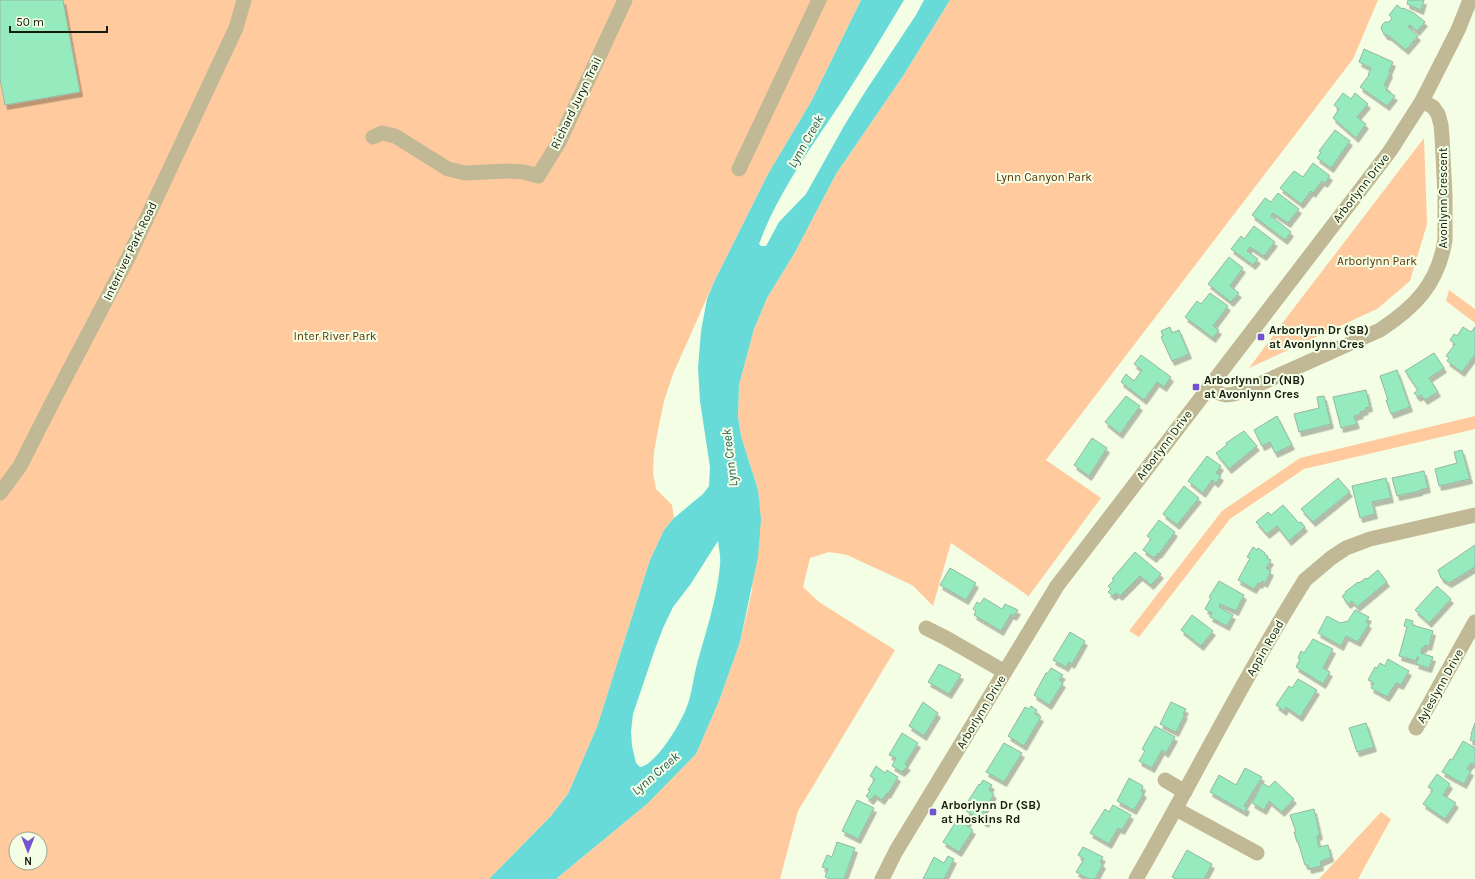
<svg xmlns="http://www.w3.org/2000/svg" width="1475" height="879" viewBox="0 0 1475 879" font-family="Karla,sans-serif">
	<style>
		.green { fill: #ffcb9e; fill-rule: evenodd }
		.water { fill: #68dbd8; fill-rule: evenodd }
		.building { fill: #96ebbe; stroke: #96b6a4; filter: url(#shadow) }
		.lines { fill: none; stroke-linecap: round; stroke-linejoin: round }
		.minor { stroke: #c1b896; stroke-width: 15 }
		.poi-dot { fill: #7354ce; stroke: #f3fee5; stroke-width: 1.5 }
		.labels { text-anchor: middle; stroke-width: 4; stroke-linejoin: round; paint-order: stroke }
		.street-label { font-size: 12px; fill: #161a0f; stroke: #f3fee5 }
		.park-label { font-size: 12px; fill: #5d3405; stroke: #f3fee5 }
		.poi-label { font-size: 12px; font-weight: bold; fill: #161a0f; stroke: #f3fee5; text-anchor: start }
		.water-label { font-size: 13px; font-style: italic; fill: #285a59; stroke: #f3fee5 }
	</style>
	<defs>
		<filter id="shadow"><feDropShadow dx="2.5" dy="4.5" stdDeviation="0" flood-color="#0004"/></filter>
	</defs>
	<rect width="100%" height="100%" fill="#f3fee5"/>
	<g class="green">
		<path d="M0,0H861L812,100L768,174L714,282L673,374L664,401L658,430L654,452L653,473L656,489L672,505L674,518L664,530L650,560L597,727L568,794L550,817L489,879H0ZM16,839H40V863H16Z"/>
		<polygon points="950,0 1378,0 1353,59 1046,460 1101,498 1028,597 1027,595 951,543 933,606 912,585 847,555 829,552 810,558 803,587 819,602 895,650 798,811 780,879 556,879 647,804 696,754 719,701 740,642 752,591 758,490 741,436 738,417 739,385 754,329 767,298 794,254 836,174 903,76"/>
		<polygon points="1424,138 1427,224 1410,281 1377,309 1249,368 1287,317"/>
		<polygon points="1449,290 1475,309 1475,323 1446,301"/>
		<polygon points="1475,416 1475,429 1471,430 1304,469 1230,519 1139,637 1129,631 1222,511 1300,458"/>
		<polygon points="1381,812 1391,819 1358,879 1319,879"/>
	</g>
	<path class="water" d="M861,0H904C883,35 862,70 840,104C810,149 778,193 759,244L761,246H766L779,222L806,194L844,126L865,92L916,15L924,0H950L903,76L836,174L794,254L767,298L754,329L739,385L738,417L741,436L758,490L761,519L758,557L740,642L719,701L696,754L647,804L556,879H489L550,817L568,794L597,727L650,560L664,530L674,518L703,494L709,486L710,467L700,401L698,368L701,331L707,299L714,282L768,174L812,100ZM718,541C719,549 721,558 720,565C717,599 706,631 697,664C693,678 692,695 686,709C680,724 656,765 640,767L636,763L632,746L631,732L633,714L655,649L663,628L673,607L690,585Z"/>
	<g class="building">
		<polygon points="0,0 63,0 80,92 5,105 0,79"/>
		<polygon points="1408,0 1424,0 1421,10 1407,4"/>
		<polygon points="1397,5 1402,9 1403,8 1414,13 1425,22 1417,31 1410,25 1408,27 1418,36 1406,50 1389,36 1385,35 1381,29 1382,25 1385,22 1389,22 1392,18 1389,15"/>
		<polygon points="1364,49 1393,62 1389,71 1390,73 1384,85 1388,87 1386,90 1395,96 1387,106 1360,87 1369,75 1368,75 1371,68 1359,62"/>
		<polygon points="1343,93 1351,99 1355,93 1368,104 1357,117 1366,124 1356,138 1333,118 1339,109 1334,105"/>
		<polygon points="1335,130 1350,141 1331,168 1317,158 1321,152 1319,151"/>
		<polygon points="1313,163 1330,176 1325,183 1322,181 1313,193 1311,191 1301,204 1280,188 1294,171 1303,177"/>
		<polygon points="1278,193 1299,209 1288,223 1273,213 1271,216 1291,232 1285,240 1252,215 1265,198 1271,202"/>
		<polygon points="1254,226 1275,242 1264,256 1250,247 1247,251 1258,259 1253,265 1231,249 1241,236 1244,239"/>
		<polygon points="1229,257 1243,268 1230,286 1239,293 1231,302 1208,284"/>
		<polygon points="1210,293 1228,306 1213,326 1219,330 1213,338 1185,317 1197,301 1201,304"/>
		<polygon points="1170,327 1172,333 1179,330 1189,354 1172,361 1161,337 1163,336 1161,331"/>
		<polygon points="1463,327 1471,332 1475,327 1475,357 1474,356 1462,372 1447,361 1449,358 1446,356 1455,344 1450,340 1454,334 1457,336"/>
		<polygon points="1434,353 1444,368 1429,378 1438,392 1425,400 1421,395 1418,397 1414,393 1418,390 1405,371"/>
		<polygon points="1141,355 1171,377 1164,387 1157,382 1144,400 1121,382 1126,374 1134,381 1142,370 1134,364"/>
		<polygon points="1397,370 1410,407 1391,414 1386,400 1388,400 1380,376"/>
		<polygon points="1366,390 1370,407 1365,408 1366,410 1360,412 1361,414 1354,416 1357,424 1341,428 1333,397"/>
		<polygon points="1126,396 1140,406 1120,434 1105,422"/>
		<polygon points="1324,396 1331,424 1299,432 1294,414 1319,408 1317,397"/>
		<polygon points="1277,416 1292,445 1275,453 1270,442 1262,446 1254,430"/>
		<polygon points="1244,431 1257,446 1229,469 1216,453 1227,445 1226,443"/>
		<polygon points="1092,438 1107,448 1089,476 1074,465"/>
		<polygon points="1462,450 1470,479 1439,486 1435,469 1457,463 1454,452"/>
		<polygon points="1207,456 1221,466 1216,473 1221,476 1216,483 1212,480 1203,493 1188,481"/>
		<polygon points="1424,471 1428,488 1420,490 1420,491 1397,496 1392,478"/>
		<polygon points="1338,478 1350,492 1313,522 1301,509"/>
		<polygon points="1386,478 1391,498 1372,502 1375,514 1360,518 1352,486"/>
		<polygon points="1184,486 1199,498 1177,525 1163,514"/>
		<polygon points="1283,505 1299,523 1301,522 1305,527 1289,541 1277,526 1267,534 1256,522 1268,512 1271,515"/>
		<polygon points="1159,520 1175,532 1159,554 1158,553 1154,558 1143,550 1151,539 1147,536"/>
		<polygon points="1475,545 1475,567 1449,583 1441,578 1438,570"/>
		<polygon points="1253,547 1257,550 1258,548 1265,553 1265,555 1268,556 1267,558 1271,560 1266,568 1271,571 1265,583 1262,581 1260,584 1258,583 1254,589 1238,580 1250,558 1247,557"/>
		<polygon points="1135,552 1161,574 1151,585 1140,576 1120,596 1116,593 1113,596 1108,592 1111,589 1108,586 1114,580 1112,579"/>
		<polygon points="950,568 976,583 966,600 940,585"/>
		<polygon points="1378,570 1387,582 1357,607 1352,601 1348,604 1342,596 1346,593 1345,592 1358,582 1359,583 1366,578 1367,579"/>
		<polygon points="1219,581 1244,595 1236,611 1220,604 1219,607 1233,615 1227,626 1210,617 1212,613 1205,609 1211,598 1209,597"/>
		<polygon points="1437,586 1451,599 1429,623 1415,610"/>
		<polygon points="984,598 1002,609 1005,604 1018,610 1014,616 1011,614 1001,631 974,615 976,611 973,609 977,602 980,604"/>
		<polygon points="1355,610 1369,617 1366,622 1369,624 1358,642 1346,636 1341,646 1318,633 1327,616 1340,623 1348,621"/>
		<polygon points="1192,615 1213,631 1201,646 1181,630"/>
		<polygon points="1406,619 1413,621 1412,625 1433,631 1429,646 1425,645 1424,648 1422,648 1421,653 1433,657 1429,668 1416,664 1419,657 1417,657 1416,661 1399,656 1407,627 1404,626"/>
		<polygon points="1070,632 1085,641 1072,664 1069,662 1066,667 1053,660"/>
		<polygon points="1313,639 1333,649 1323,668 1330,672 1323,684 1296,667 1300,659 1298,658 1301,651 1304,653"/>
		<polygon points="1388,659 1409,671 1401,685 1396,683 1387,697 1371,688 1374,683 1368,680 1375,667 1377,668 1380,663 1385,666"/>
		<polygon points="939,664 961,675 949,694 928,682"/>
		<polygon points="1051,668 1063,675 1059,680 1063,683 1049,705 1034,695 1046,673 1048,673"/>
		<polygon points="1298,679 1317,690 1300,717 1286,707 1284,711 1276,705 1289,686 1292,688"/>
		<polygon points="923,702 938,713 924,736 909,726"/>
		<polygon points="1171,702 1186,709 1183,714 1185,714 1176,732 1160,724"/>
		<polygon points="1031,706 1037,710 1035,714 1041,717 1024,746 1008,736 1025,707 1029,709"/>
		<polygon points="1366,723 1374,747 1357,752 1349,728"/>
		<polygon points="1475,723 1475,742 1470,740 1472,734 1471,734"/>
		<polygon points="1155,726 1175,737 1166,753 1162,750 1152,768 1139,761 1145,751 1142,749"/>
		<polygon points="902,733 918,743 905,764 908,766 902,772 892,766 896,758 889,755"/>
		<polygon points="1463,741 1475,748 1475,765 1471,763 1467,769 1471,771 1464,784 1442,772 1450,759 1452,760"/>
		<polygon points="1004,743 1022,753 1004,782 986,772"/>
		<polygon points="876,766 885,773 887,770 898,777 888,794 887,793 882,800 875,795 871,800 866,796 870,791 868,790 875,779 870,776"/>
		<polygon points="1245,768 1262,777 1244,806 1247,807 1245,812 1210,792 1219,775 1236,785"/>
		<polygon points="1437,774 1450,784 1443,795 1456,803 1445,819 1423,804 1433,790 1428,787"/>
		<polygon points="1129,778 1143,786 1141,791 1144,793 1134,810 1117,801"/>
		<polygon points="983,780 992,785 989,790 994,794 983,812 990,816 986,823 966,811 968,808 965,806 979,784 980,785"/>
		<polygon points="1275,781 1294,799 1282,812 1269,801 1264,810 1252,803 1262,783 1269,787"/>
		<polygon points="857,800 874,808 858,839 842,831"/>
		<polygon points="1113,805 1131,815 1122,830 1118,828 1109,844 1090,833 1105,809 1109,812"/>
		<polygon points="1314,809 1320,835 1317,836 1319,847 1328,845 1331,857 1320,862 1321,866 1309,869 1308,865 1305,865 1298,842 1297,842 1294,832 1296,832 1290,815"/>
		<polygon points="965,816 970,819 966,825 973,830 959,852 943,842 957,820 961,822"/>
		<polygon points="837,842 855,848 844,879 829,879 825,877 828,869 822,867 827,855 832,857"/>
		<polygon points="1083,847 1103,857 1100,862 1103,864 1095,879 1089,879 1076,872 1084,859 1078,855"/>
		<polygon points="1187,850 1212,864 1204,879 1176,879 1172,877"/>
		<polygon points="948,856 954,859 944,879 923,879 934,857 944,863"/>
	</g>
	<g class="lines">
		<g class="minor">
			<polyline points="373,137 382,133 395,136 448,169 465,173 507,171 524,172 538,176 559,142 625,0"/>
			<polyline points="739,169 819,0"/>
			<path d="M1209,386C1223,398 1228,396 1244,391L1380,330C1415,307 1438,284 1445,240V196L1442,136L1441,125L1438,114L1433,107L1422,101"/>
			<polyline points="0,493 20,466 52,403 128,258 236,28 244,0"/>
			<polyline points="926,628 946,638 1005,672"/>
			<polyline points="1416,728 1475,622"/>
			<polyline points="1165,780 1185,792"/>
			<polyline points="1176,809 1257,853"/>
			<polyline points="882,879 896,851 1057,586 1390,151 1422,101 1458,30 1470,0"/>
			<path d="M1136,879C1193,780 1244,677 1305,580L1331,558L1346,548L1370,539L1475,515"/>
		</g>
	</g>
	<g class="poi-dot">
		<rect x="1257" y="333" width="8" height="8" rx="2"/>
		<rect x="1192" y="383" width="8" height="8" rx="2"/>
		<rect x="929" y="808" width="8" height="8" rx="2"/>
	</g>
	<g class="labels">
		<g class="street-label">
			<text transform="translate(576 103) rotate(-64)" y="4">Richard Juryn Trail</text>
			<text transform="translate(1361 188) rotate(-52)" y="4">Arborlynn Drive</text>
			<text transform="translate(1443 198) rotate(-90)" y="4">Avonlynn Crescent</text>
			<text transform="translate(130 251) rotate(-64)" y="4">Interriver Park Road</text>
			<text transform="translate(1164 445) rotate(-53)" y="4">Arborlynn Drive</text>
			<text transform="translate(1265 648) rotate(-60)" y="4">Appin Road</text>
			<text transform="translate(1440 686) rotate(-61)" y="4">Ayleslynn Drive</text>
			<text transform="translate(981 712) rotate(-59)" y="4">Arborlynn Drive</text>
		</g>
		<g class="park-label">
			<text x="1044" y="181">Lynn Canyon Park</text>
			<text x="1377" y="265">Arborlynn Park</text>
			<text x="335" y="340">Inter River Park</text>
		</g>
		<g class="poi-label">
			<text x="1269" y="334">Arborlynn Dr (SB)<tspan x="1269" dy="14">at Avonlynn Cres</tspan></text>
			<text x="1204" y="384">Arborlynn Dr (NB)<tspan x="1204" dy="14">at Avonlynn Cres</tspan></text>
			<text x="941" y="809">Arborlynn Dr (SB)<tspan x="941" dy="14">at Hoskins Rd</tspan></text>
		</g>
		<g class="water-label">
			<text transform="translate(805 141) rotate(-60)" y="5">Lynn Creek</text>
			<text transform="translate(729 458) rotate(-97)" y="5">Lynn Creek</text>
			<text transform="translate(655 773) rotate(-41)" y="5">Lynn Creek</text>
		</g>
	</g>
	<g transform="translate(28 851) rotate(180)"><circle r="19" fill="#f3fee5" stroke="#9ba38f"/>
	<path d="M0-3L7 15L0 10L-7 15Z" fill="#7354ce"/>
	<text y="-6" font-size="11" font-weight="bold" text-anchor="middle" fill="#161a0f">N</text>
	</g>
	<path d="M10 26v6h97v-6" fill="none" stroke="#161a0f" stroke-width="2"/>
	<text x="16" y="26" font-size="12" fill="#161a0f" stroke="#f3fee5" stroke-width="3" paint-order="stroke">50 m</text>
</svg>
